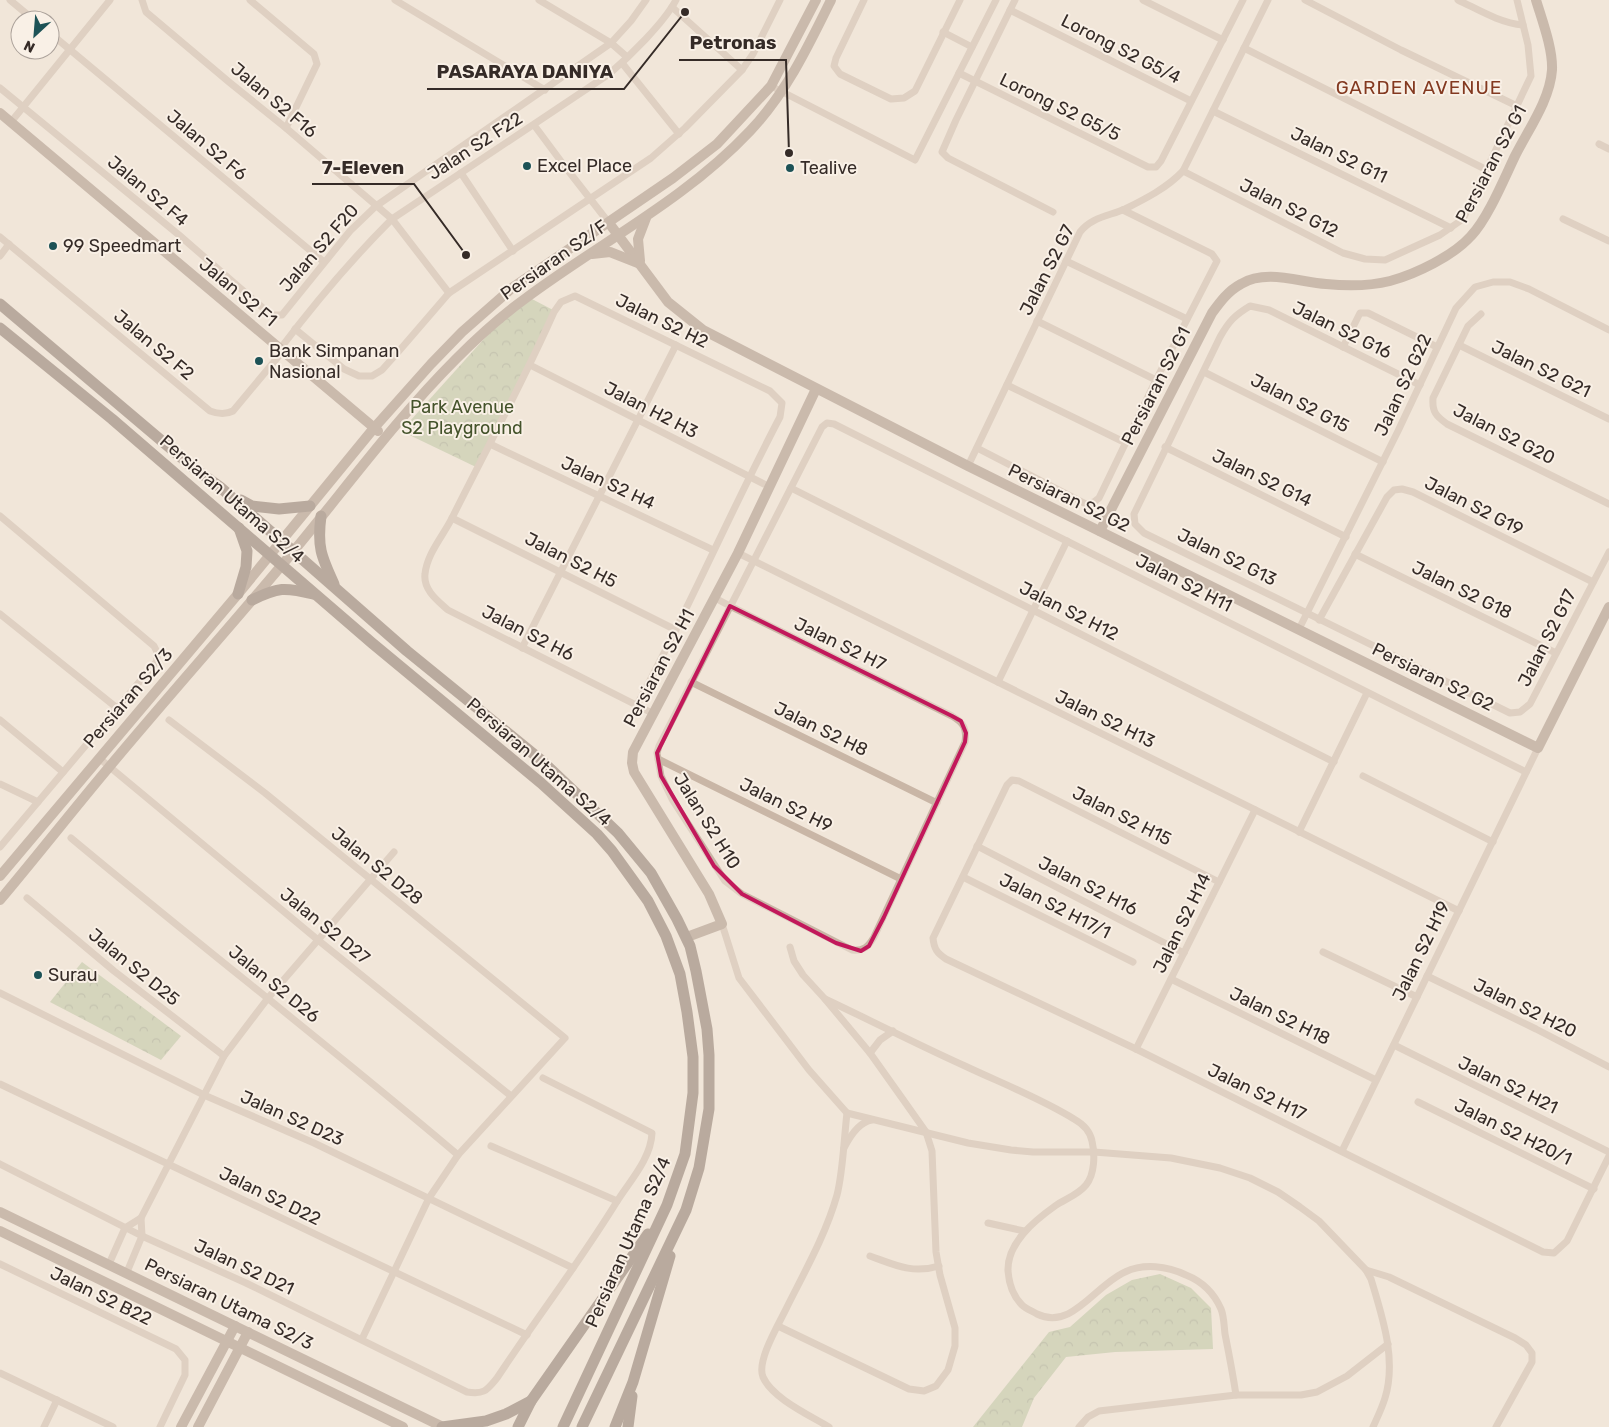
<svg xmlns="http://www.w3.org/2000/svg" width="1609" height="1427" viewBox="0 0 1609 1427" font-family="Rubik,sans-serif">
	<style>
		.forest { fill: url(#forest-crowns) }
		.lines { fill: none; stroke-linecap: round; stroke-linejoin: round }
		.street { stroke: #c9b6a6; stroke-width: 7 }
		.secondary { stroke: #9c8577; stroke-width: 10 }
		.primary { stroke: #776358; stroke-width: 11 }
		.marked { fill: none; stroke: #c2185b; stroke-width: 4; stroke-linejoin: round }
		.poi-dot { fill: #1d5256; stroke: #f9f0e6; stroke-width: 2 }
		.labels { text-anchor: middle; stroke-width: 4; stroke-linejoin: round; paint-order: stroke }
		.street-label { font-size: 18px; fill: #352b27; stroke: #f9f0e6 }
		.poi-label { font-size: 18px; fill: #352b27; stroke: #f9f0e6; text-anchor: start }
		.park-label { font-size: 18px; fill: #44532b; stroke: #f9f0e6 }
		.neighbourhood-label { font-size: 19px; letter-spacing: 1px; fill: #833920; stroke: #f9f0e6 }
		.leader { fill: none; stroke: #352b27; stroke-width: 2 }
		.callout-dot { fill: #352b27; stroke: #f9f0e6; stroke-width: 2 }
		.callout-label { font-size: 19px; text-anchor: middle; font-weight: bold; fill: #352b27; stroke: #f9f0e6; stroke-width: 4; stroke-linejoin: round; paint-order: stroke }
	</style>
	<defs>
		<pattern id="forest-crowns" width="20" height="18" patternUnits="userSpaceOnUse" patternTransform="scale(1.25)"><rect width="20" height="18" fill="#b3c09a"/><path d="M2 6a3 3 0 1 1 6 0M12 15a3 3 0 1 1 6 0" fill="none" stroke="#929c7e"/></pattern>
	</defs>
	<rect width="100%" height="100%" fill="#f1e6d9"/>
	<g class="forest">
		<polygon points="530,298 553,310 476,467 401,431 501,320"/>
		<polygon points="82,962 181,1036 161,1060 50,1002"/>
		<polygon points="1160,1274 1191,1288 1211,1308 1213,1349 1115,1352 1066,1357 1034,1398 1022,1427 973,1427 1049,1332 1070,1327 1106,1295 1132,1280"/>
	</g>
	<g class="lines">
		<g class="street">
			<polyline points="10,0 34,20"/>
			<polyline points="142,0 146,12 229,82 286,128 392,219 449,293"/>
			<polyline points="250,0 314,54 317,64 286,128"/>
			<polyline points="395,0 545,90"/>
			<polyline points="539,0 611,43 627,57"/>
			<polyline points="864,0 836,58 834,66 840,74 891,99 904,98 915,91 960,0"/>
			<polyline points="1015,0 956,120 942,152 948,158 1053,212"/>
			<polyline points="1143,0 1223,40"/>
			<polyline points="1305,0 1401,50 1517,106"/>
			<path d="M1458,0C1479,10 1500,23 1523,25"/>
			<polyline points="672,7 742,70"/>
			<polyline points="1010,10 1191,101"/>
			<polyline points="943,32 972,47"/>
			<polyline points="50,33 324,262"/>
			<polyline points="1244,48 1487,170"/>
			<polyline points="622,63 679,134"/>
			<polyline points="959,73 1148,167 1156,167 1161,161 1243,0"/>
			<polyline points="771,86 915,160 996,0"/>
			<polyline points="0,88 179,235 271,315 282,315 350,231 376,206 611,43 631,21 646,0"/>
			<polyline points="1213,111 1451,228"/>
			<polyline points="11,122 110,0"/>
			<polyline points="534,125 563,164 609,223"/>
			<polyline points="1599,144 1609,149"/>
			<polyline points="1183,171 1343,253 1365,259 1385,260 1440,235 1463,219 1531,76 1528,45 1517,0"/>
			<polyline points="461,173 513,251"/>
			<polyline points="1563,219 1609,241"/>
			<path d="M0,237L210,411C218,414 225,415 233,411L283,351"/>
			<polyline points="0,256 9,244"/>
			<polyline points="1066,261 1187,319"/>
			<path d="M1481,314L1468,326L1433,398C1432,412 1436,416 1447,424L1609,504"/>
			<polyline points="1037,321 1156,380"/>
			<polyline points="295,329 344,369 359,376 372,376 382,370 399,351 449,293 651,158 685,128 742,70 753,54 780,0"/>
			<polyline points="1459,345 1609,419"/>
			<polyline points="1343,347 1360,313 1368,313 1437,347"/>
			<path d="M280,349C314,304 352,259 392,219L609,74C629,57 664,23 676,0"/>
			<polyline points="530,365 770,487"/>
			<polyline points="1204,372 1383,462"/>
			<polyline points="1007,385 1126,443"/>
			<path d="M1420,385L1269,310L1250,306C1235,315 1229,321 1220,337L1134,514L1135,524L1144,533L1510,713L1520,712L1530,704L1609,552"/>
			<polyline points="490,444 713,550"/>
			<polyline points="1165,447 1346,537"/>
			<polyline points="977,448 1086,504 1094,502 1099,498 1156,380 1217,261 1212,254 1123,210"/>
			<path d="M968,466L1080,232C1092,217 1109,216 1125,209C1145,199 1167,188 1183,171L1268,0"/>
			<polyline points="791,488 1334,762"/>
			<polyline points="0,516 154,646 157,652 157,661 0,847"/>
			<polyline points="452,518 676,630"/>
			<polyline points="738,553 1459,911"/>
			<polyline points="1355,554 1556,653"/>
			<path d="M715,598L730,606L952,716C964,723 967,729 965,742L874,937C868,947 864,951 852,950L742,894L725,881L672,799L661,776L657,753L659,746L822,427L827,423L834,424L1526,772"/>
			<polyline points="0,614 117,708"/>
			<polyline points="1319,620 1387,497 1394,490 1402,489 1413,492 1593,582"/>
			<polyline points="1299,629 1398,431 1456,308 1475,287 1493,282 1510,282 1529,289 1609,330"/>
			<polyline points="522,648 676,345"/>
			<polyline points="691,682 937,803"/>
			<polyline points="998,682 1067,541"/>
			<path d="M637,705C688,611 730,512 780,417L782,403L770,391L575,296L561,302L554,312C523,382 487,448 453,516C444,535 427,553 425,574C423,590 438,601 448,610L654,714"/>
			<polyline points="0,720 63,772"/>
			<polyline points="169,720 265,793 565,1038 458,1155 429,1198 362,1339"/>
			<polyline points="99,758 318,940 511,1096"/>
			<polyline points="658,759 901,879"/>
			<polyline points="1363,776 1493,842"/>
			<polyline points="0,784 38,802"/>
			<polyline points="1299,832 1367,693"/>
			<path d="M71,838C199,945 331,1047 458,1155"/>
			<polyline points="977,846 1184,953"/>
			<polyline points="963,877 1133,962"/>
			<path d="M1219,882L1019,781L1012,780L1007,785L933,938C934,949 937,953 946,959L1136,1049L1543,1252L1554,1253L1567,1241L1609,1156"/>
			<polyline points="27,898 114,971 224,1056"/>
			<path d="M722,924L739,978L809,1070L847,1113L968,1143L1011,1150L1033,1152H1094L1171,1158L1220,1168L1250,1178L1278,1192L1300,1207L1319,1221L1366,1270L1371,1279C1382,1316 1397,1359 1385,1398C1382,1408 1377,1418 1373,1427"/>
			<polyline points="1323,952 1417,997"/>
			<polyline points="1427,976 1536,1029 1609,1067"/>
			<polyline points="1171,979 1376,1080"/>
			<polyline points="0,993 204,1095 314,1143 573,1268"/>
			<path d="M825,999C872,1021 918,1045 965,1066C1001,1083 1040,1098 1074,1119C1083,1124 1090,1131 1092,1141C1095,1154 1095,1174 1086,1185C1078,1195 1065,1199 1055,1206C1034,1221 1007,1243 1008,1271C1009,1284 1013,1296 1022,1305C1026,1309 1032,1311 1037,1314C1072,1331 1095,1285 1125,1272C1144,1263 1167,1266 1186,1275C1201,1281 1214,1293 1221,1309C1224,1316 1224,1326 1225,1334C1229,1354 1233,1375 1236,1395"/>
			<polyline points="1394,1045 1609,1152"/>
			<polyline points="1136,1049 1255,810"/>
			<polyline points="870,1053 880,1040 893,1031"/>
			<polyline points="0,1084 527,1335"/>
			<polyline points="1418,1102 1594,1189"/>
			<polyline points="491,1146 617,1201"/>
			<path d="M844,1148C850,1136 859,1122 872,1120"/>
			<polyline points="1342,1151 1538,748"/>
			<path d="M0,1164L142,1236L246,1283L467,1392C484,1395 487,1390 497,1378C536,1319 579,1263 616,1203C629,1182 651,1159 652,1133L543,1078"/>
			<polyline points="988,1223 1024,1231"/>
			<path d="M870,1256C895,1265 912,1274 939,1266"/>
			<polyline points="0,1264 176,1349 185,1360 185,1375 160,1427"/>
			<polyline points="109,1264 125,1228 141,1218"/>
			<polyline points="1366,1270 1389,1277 1515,1338 1526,1345 1532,1353 1532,1362 1496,1427"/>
			<polyline points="127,1272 142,1236 141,1218 224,1056 268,998 394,852"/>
			<polyline points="778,1326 909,1389 924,1391 936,1386 948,1370 955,1346 955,1328 940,1275 936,1252 932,1151 926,1132 902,1098 870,1053 825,999 803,975 794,961 790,947"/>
			<polyline points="0,1373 113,1427"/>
			<polyline points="44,1427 57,1400"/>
			<path d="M829,1427C809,1415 772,1398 763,1377C756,1361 780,1322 787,1307C805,1271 826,1234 837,1195C843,1172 844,1138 847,1113"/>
			<polyline points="1079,1427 1088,1417 1099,1411 1236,1395 1301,1395 1317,1392 1347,1376 1388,1344"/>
		</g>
		<g class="secondary">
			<polyline points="0,113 378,431"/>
			<polyline points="609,223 668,302 703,330 968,466 1538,748 1609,607"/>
			<polyline points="592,254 610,252 638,263"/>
			<polyline points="640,261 638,239 646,218"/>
			<path d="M1100,531L1212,313C1220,302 1228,291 1241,284C1266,269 1299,282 1326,284C1346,286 1370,286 1390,281C1416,274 1453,256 1471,236C1488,218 1504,179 1515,156C1528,130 1550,100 1552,70C1553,49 1542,20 1536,0"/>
			<polyline points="0,876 238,594 374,428 431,364 462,332 512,288 673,178 717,144 771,86 816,0"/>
			<path d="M0,900C37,856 73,810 110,766C170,694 232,625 292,553C346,488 396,419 456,359C478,337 501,316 526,298C601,242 685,200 750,131C786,93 808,47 831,0"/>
			<polyline points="687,937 722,924 709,894 634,772 632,763 633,752 738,553 816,389"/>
			<polyline points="0,1212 443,1427"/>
			<polyline points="0,1231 403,1427"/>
			<polyline points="181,1427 235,1326"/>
			<polyline points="198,1427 248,1332"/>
		</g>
		<g class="primary">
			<polyline points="0,304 195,469 220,487 407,651 541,760 618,833 651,873 677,919 690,946 696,971 707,1029 709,1055 709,1109 699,1168 686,1210 582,1427"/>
			<polyline points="0,328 112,419 372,643 541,783 597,834 612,851 648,901 666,936 680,974 687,1012 693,1057 693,1093 685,1154 667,1205 563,1427"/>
			<polyline points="241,500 252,506 279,509 310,506"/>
			<path d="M321,516C317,546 321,556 334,584"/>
			<polyline points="238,594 246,567 247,551 239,528"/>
			<path d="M252,600C278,587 285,587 313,594"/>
			<polyline points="442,1427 486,1421 506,1414 531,1401"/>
			<polyline points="518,1427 531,1401 648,1234"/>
			<polyline points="615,1427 633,1382 670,1256"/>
			<polyline points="628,1427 632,1396"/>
		</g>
	</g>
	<path d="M0 0H1609V1427H0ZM730,606L952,716L961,721L966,733L965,742L884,917L869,946L861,951L836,943L742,894L714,866L661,776L657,753Z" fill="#f1e6d9" fill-opacity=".55" fill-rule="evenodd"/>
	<path class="marked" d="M730,606L952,716L961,721L966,733L965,742L884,917L869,946L861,951L836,943L742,894L714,866L661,776L657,753Z"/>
	<g class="poi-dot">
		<circle cx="527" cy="166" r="5"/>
		<circle cx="790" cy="168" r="5"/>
		<circle cx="53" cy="246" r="5"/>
		<circle cx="259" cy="361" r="5"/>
		<circle cx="38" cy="975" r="5"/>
	</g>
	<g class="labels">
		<g class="street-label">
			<text transform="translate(1121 49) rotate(27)" y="6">Lorong S2 G5/4</text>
			<text transform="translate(274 100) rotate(40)" y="6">Jalan S2 F16</text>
			<text transform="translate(1060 107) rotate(26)" y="6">Lorong S2 G5/5</text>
			<text transform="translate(207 145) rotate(40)" y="6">Jalan S2 F6</text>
			<text transform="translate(475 146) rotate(-33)" y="6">Jalan S2 F22</text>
			<text transform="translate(1339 155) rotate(26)" y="6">Jalan S2 G11</text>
			<text transform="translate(1491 164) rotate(-62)" y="6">Persiaran S2 G1</text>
			<text transform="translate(148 191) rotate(40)" y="6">Jalan S2 F4</text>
			<text transform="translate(1289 208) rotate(27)" y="6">Jalan S2 G12</text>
			<text transform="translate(319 248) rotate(-49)" y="6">Jalan S2 F20</text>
			<text transform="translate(554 260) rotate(-35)" y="6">Persiaran S2/F</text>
			<text transform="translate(1047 270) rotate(-63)" y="6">Jalan S2 G7</text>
			<text transform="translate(238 292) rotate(40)" y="6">Jalan S2 F1</text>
			<text transform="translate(662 321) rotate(26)" y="6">Jalan S2 H2</text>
			<text transform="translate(1342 330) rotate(26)" y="6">Jalan S2 G16</text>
			<text transform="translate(154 345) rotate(40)" y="6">Jalan S2 F2</text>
			<text transform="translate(1541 369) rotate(26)" y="6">Jalan S2 G21</text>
			<text transform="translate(1403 385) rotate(-65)" y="6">Jalan S2 G22</text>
			<text transform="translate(1156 386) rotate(-63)" y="6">Persiaran S2 G1</text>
			<text transform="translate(1300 403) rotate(27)" y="6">Jalan S2 G15</text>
			<text transform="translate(651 410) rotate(27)" y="6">Jalan H2 H3</text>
			<text transform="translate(1504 434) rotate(27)" y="6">Jalan S2 G20</text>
			<text transform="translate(1262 478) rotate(26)" y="6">Jalan S2 G14</text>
			<text transform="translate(608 483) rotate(25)" y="6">Jalan S2 H4</text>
			<text transform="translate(1069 498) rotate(26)" y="6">Persiaran S2 G2</text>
			<text transform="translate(232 499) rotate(41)" y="6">Persiaran Utama S2/4</text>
			<text transform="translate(1474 506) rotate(27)" y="6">Jalan S2 G19</text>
			<text transform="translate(1227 557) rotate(26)" y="6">Jalan S2 G13</text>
			<text transform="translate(571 560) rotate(27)" y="6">Jalan S2 H5</text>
			<text transform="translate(1184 583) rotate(27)" y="6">Jalan S2 H11</text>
			<text transform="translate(1462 590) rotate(26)" y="6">Jalan S2 G18</text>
			<text transform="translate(1069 611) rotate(27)" y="6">Jalan S2 H12</text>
			<text transform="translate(528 633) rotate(27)" y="6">Jalan S2 H6</text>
			<text transform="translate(1547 638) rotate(-63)" y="6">Jalan S2 G17</text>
			<text transform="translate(840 644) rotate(26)" y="6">Jalan S2 H7</text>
			<text transform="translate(659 668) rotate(-62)" y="6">Persiaran S2 H1</text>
			<text transform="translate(1433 677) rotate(26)" y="6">Persiaran S2 G2</text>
			<text transform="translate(128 698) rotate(-49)" y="6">Persiaran S2/3</text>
			<text transform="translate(1105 719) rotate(26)" y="6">Jalan S2 H13</text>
			<text transform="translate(821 729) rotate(26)" y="6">Jalan S2 H8</text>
			<text transform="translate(539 762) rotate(41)" y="6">Persiaran Utama S2/4</text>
			<text transform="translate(786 805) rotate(26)" y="6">Jalan S2 H9</text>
			<text transform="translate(1122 816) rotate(27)" y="6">Jalan S2 H15</text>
			<text transform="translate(707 821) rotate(58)" y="6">Jalan S2 H10</text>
			<text transform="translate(377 866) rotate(39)" y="6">Jalan S2 D28</text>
			<text transform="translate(1088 886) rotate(27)" y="6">Jalan S2 H16</text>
			<text transform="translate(1055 906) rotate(27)" y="6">Jalan S2 H17/1</text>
			<text transform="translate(1182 923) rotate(-64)" y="6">Jalan S2 H14</text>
			<text transform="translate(325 926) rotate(39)" y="6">Jalan S2 D27</text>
			<text transform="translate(1421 951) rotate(-64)" y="6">Jalan S2 H19</text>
			<text transform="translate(134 967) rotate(39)" y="6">Jalan S2 D25</text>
			<text transform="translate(274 984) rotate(39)" y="6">Jalan S2 D26</text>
			<text transform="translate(1525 1008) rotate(26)" y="6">Jalan S2 H20</text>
			<text transform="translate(1280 1016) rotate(26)" y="6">Jalan S2 H18</text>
			<text transform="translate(1508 1085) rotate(26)" y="6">Jalan S2 H21</text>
			<text transform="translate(1257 1092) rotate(26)" y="6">Jalan S2 H17</text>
			<text transform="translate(292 1118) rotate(24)" y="6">Jalan S2 D23</text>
			<text transform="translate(1513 1132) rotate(26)" y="6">Jalan S2 H20/1</text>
			<text transform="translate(270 1196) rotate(26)" y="6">Jalan S2 D22</text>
			<text transform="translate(628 1242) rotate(-66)" y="6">Persiaran Utama S2/4</text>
			<text transform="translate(244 1267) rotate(25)" y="6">Jalan S2 D21</text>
			<text transform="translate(101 1296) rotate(26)" y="6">Jalan S2 B22</text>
			<text transform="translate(229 1304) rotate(26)" y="6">Persiaran Utama S2/3</text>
		</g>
		<g class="poi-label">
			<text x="537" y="172">Excel Place</text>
			<text x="800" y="174">Tealive</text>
			<text x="63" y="252">99 Speedmart</text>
			<text x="269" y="357">Bank Simpanan<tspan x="269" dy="21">Nasional</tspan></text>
			<text x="48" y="981">Surau</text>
		</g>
		<g class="park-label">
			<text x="462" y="413">Park Avenue<tspan x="462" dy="21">S2 Playground</tspan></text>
		</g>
		<g class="neighbourhood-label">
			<text x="1419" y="94">GARDEN AVENUE</text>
		</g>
	</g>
	<path class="leader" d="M789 153L786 60H679M685 12L624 89H427M466 255L414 184H312"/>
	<g class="callout-dot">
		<circle cx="789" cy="153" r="5"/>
		<circle cx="685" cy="12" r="5"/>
		<circle cx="466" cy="255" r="5"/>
	</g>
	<g class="callout-label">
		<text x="733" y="49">Petronas</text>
		<text x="525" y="78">PASARAYA DANIYA</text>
		<text x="363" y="174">7-Eleven</text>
	</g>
	<g transform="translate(35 35) rotate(206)"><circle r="24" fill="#f9f0e6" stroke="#aba19a"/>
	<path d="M0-4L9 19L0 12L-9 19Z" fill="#1d5256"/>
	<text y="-8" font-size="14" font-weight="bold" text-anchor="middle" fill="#352b27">N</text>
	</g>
</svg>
